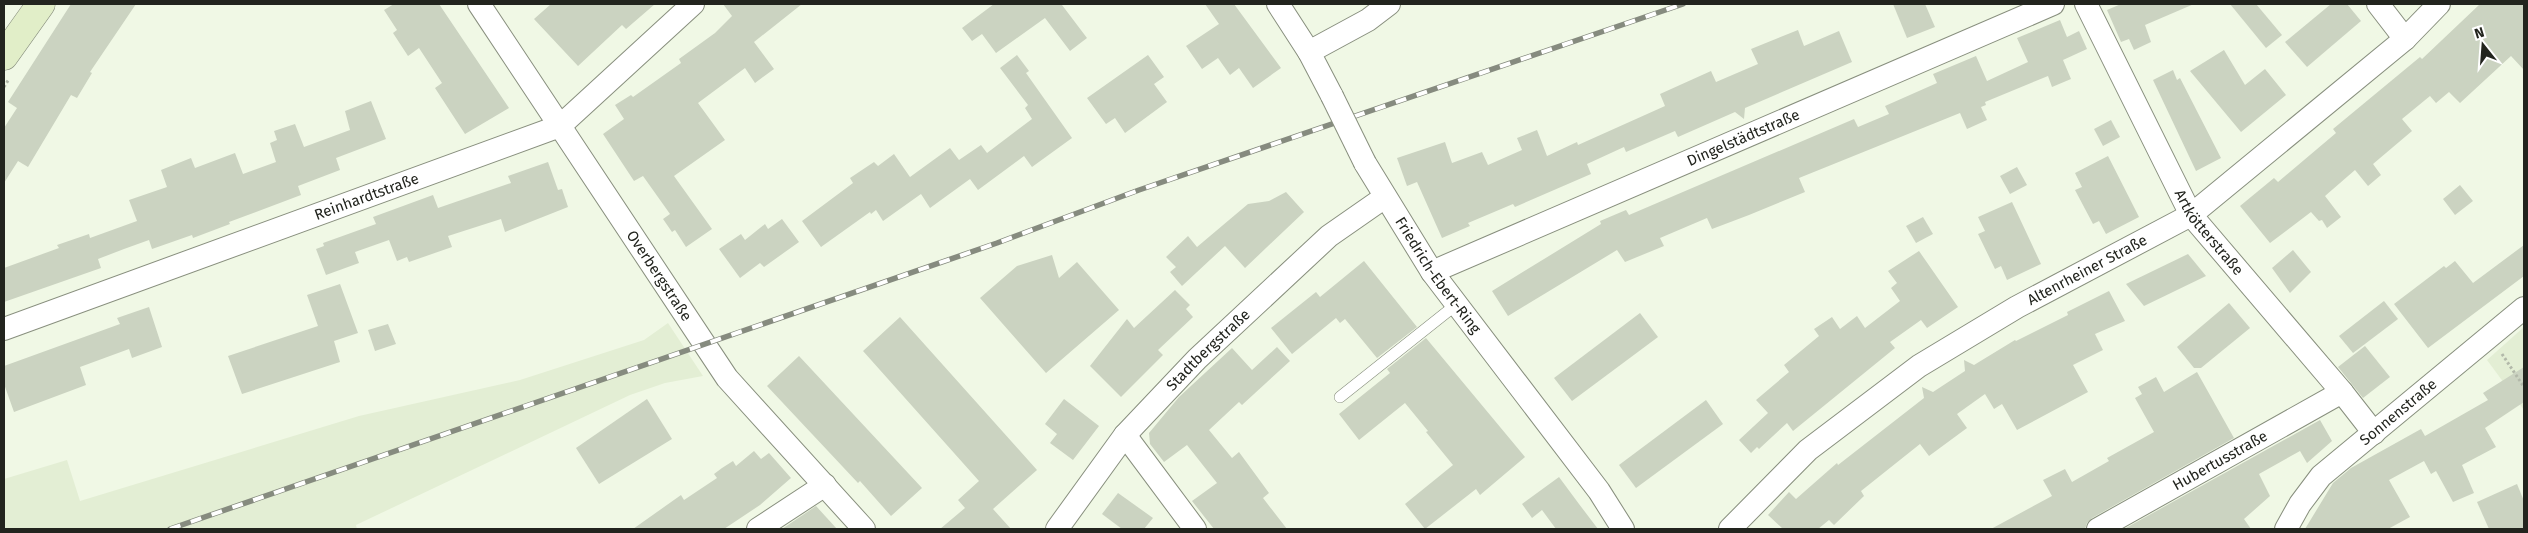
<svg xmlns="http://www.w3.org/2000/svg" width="2528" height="533" viewBox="0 0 2528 533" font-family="'Fira Sans',sans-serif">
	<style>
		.built { fill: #e3eed4 }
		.building { fill: #cbd3c1 }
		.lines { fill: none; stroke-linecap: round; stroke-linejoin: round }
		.lane-casing { stroke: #888f7e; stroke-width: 12 }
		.street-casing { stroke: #888f7e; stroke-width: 24 }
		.secondary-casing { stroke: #888f7e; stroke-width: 29 }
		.path { stroke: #b2b8a9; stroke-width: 3; stroke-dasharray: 2.5 2.5; stroke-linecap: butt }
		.lane { stroke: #fff; stroke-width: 11 }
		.street { stroke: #fff; stroke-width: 22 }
		.secondary { stroke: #e1eec8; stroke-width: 28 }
		.rail-casing { stroke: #868b7f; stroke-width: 5.5 }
		.rail { stroke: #fff; stroke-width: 4; stroke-dasharray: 11; stroke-linecap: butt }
		.street-bridge-casing { stroke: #888f7e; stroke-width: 24; stroke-linecap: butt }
		.street-bridge { stroke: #fff; stroke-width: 22 }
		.labels { text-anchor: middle; stroke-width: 4; stroke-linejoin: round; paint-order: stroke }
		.street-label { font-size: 15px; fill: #22241e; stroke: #fff }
	</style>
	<rect width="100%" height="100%" fill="#f0f8e5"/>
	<g class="built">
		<polygon points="668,323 703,376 665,383 630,395 356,525 357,529 4,529 4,479 67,460 80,501 359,416 520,380 644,340"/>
		<polygon points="2524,327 2524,410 2487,360"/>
	</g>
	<g class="building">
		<polygon points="71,4 136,4 90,72 92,73 77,98 71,95 28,167 18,161 4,183 4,128 17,108 8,102"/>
		<polygon points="394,4 439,4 509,108 465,134 435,88 442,83 419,48 408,56 393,33 397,30 384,10"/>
		<polygon points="551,4 655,4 626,29 622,25 578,66 534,19"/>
		<polygon points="723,4 802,4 754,42 774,69 755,83 745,68 698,103 725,140 674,176 712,229 686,247 675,230 672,232 663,219 670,214 643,176 634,181 603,134 624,119 615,105 631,95 633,97 681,63 679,59 715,33 732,16"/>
		<polygon points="994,4 1064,4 1062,5 1087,38 1070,51 1045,18 996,53 982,34 972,41 962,28"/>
		<polygon points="1205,4 1234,4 1281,68 1253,88 1239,68 1230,75 1218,58 1202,69 1186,46 1219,24"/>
		<polygon points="1893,4 1925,4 1935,27 1907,38"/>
		<polygon points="2121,4 2194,4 2145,25 2151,42 2134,50 2129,39 2121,42 2107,10"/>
		<polygon points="2230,4 2256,4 2282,35 2266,48"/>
		<polygon points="2331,4 2347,4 2361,21 2307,67 2285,42"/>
		<polygon points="2480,4 2524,4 2524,70 2511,56 2460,103 2449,92 2436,103 2430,96 2402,119 2412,131 2373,164 2381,175 2368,186 2355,170 2325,196 2341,217 2327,228 2322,220 2319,221 2311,212 2270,243 2240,206 2274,178 2278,182 2336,133 2333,129 2420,57 2422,59"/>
		<polygon points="2060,20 2067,37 2079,31 2087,49 2063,60 2071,79 2052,87 2048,76 1985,102 1986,105 1981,107 1987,120 1967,129 1960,113 1799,178 1805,192 1749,215 1712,229 1707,218 1660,238 1664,246 1625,262 1617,250 1508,316 1492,291 1601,224 1600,221 1626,210 1629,215 1854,119 1858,127 1889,114 1885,106 1937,83 1933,74 1976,56 1987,81 2028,62 2017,38"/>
		<polygon points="1798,30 1804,46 1839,31 1852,62 1745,108 1744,119 1735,112 1678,137 1675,131 1626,152 1624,147 1587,164 1591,174 1515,207 1513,204 1468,223 1470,226 1442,238 1417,182 1407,186 1397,158 1445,142 1452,163 1482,152 1488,165 1522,150 1517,138 1537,130 1547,156 1577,142 1578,145 1665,106 1660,94 1711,71 1716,82 1758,64 1751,49"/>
		<polygon points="2224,50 2245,85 2265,69 2286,95 2241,132 2190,71"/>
		<polygon points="1017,55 1029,71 1026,73 1072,138 1032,167 1024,156 978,190 970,179 930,208 921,194 883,221 876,210 871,214 870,212 821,247 802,221 853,183 850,178 874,162 878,166 894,154 910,177 950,148 959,160 981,145 987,153 1032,119 1025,108 1028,105 1000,68"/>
		<polygon points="1148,55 1164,77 1154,84 1167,102 1125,133 1115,118 1106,124 1087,98"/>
		<polygon points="2173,70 2177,80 2180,78 2221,158 2196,171 2153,80"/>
		<polygon points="371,101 386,139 336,158 340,170 298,186 301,195 229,222 230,224 193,238 192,235 152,249 149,240 124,249 98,259 101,268 4,302 4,268 59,248 57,245 89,234 90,238 137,221 129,200 167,187 161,170 191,158 195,168 235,153 243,174 276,162 270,143 277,140 274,131 295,124 304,147 350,130 345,111"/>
		<polygon points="2111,120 2120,137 2103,146 2094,129"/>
		<polygon points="2108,156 2139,217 2106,234 2099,221 2093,224 2075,190 2082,187 2075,173"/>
		<polygon points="548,162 558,190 562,189 568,207 505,232 501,219 448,236 452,247 409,262 407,257 397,261 389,240 355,252 359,263 326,275 316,249 324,246 323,243 376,224 373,217 433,195 438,208 511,183 508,176"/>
		<polygon points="2017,167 2027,185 2010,194 2000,176"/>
		<polygon points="2460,185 2473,201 2455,215 2443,199"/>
		<polygon points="1286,192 1304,212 1245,268 1225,246 1182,286 1170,272 1176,267 1166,257 1188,236 1197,247 1248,204 1269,201"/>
		<polygon points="2012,202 2041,264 2007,280 2001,266 1995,269 1978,234 1985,231 1978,217"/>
		<polygon points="1923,217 1933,234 1916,243 1906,226"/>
		<polygon points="782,219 799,242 764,267 760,263 740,278 719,249 741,234 745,240 765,224 768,229"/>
		<polygon points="2524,245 2524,276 2428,348 2394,304 2444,266 2446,268 2455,261 2473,283"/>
		<polygon points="2293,250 2311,272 2290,293 2272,268"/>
		<polygon points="1919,251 1958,307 1927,328 1921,320 1890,342 1895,348 1793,431 1787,423 1759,449 1757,447 1751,453 1739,440 1768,413 1756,400 1789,372 1784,365 1819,336 1814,329 1832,317 1840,329 1857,316 1865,328 1900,301 1891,288 1897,283 1888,271"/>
		<polygon points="2188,254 2206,276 2144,306 2126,284"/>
		<polygon points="1052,255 1059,278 1077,262 1119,310 1046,373 980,298 1017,266"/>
		<polygon points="1364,261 1417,327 1377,358 1345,319 1340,323 1336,318 1292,354 1271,328 1316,292 1320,297"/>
		<polygon points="340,284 358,333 334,341 340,362 242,394 228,356 318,326 307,295"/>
		<polygon points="1175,290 1190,305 1186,309 1193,317 1158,350 1163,355 1121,397 1090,366 1127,319 1134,328"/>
		<polygon points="2109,291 2125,321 2095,334 2103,350 2073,365 2088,392 2017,430 2002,404 1994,409 1985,394 1957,414 1967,428 1929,456 1920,444 1861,491 1864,496 1834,525 1829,520 1818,529 1783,529 1768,515 1789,492 1796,499 1837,463 1838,465 1924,398 1922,387 1933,392 1965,371 1964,360 1974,365 2015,340 2016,341 2068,315 2067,312"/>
		<polygon points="2384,301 2398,319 2353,353 2339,336"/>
		<polygon points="2229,303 2250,328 2201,368 2194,368 2177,347"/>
		<polygon points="149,307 162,347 132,358 129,349 80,367 86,385 14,412 4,384 4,366 120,324 117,318"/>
		<polygon points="1640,313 1658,337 1572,401 1554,378"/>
		<polygon points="900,317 1037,470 993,509 1011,529 940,529 965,508 958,500 979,481 863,351"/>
		<polygon points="388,324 396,344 375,351 368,330"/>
		<polygon points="1426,338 1525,457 1480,495 1476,489 1425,529 1405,504 1453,465 1426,432 1428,431 1405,403 1359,440 1339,414 1390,373 1387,369"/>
		<polygon points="2365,346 2390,377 2363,398 2338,367"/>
		<polygon points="1277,347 1290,361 1242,405 1239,402 1209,430 1232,458 1239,452 1269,493 1263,498 1287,529 1214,529 1192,501 1217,483 1187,445 1164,462 1150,444 1149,433 1179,397 1232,348 1252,370"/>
		<polygon points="799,356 922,488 891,516 860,481 858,483 767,386"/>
		<polygon points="2524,367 2524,402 2485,428 2496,447 2462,465 2474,493 2453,502 2436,471 2431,474 2424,461 2389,480 2410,517 2388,529 2305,529 2333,483 2351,468 2421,429 2425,436 2488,400 2483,393"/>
		<polygon points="2197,372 2234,438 2092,518 2087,523 2085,529 1991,529 2052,496 2043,480 2065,469 2072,482 2109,461 2107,458 2154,432 2135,398 2142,394 2138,387 2156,377 2164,392"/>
		<polygon points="647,399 672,439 599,484 576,448"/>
		<polygon points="1064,399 1099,426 1073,460 1050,443 1057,434 1045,424"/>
		<polygon points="1706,400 1723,424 1636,488 1619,465"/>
		<polygon points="2320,420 2332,441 2307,463 2300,451 2259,474 2270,496 2244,519 2251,529 2124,529"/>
		<polygon points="754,451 761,459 769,453 791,478 760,505 724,529 633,529 681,495 684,500 717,478 714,474 722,468 733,461 736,466"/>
		<polygon points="1559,477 1579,504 1598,529 1556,529 1542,510 1532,518 1522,504"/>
		<polygon points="2517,484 2524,501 2524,529 2489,529 2477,502"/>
		<polygon points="1118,493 1153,518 1144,529 1122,529 1102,514"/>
		<polygon points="816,506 837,529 782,529"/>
	</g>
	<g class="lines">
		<defs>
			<polyline id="lane" points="1340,397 1457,304"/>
			<g id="street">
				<path id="s1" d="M479,4L727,378L864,529"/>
				<polyline points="1278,4 1309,52 1332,96"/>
				<path id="s2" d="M2086,4L2191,215L2342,392L2374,433"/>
				<polyline points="2378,4 2405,39"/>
				<polyline points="1309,52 1368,20 1389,4"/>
				<path id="s3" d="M1365,163L1432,272L1599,491L1623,529"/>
				<path id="s4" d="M1432,272L2053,4"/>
				<path id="s5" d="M4,329L560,126L693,4"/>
				<polyline points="1125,435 1195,529"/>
				<polyline points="758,529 825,485"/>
				<path id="s6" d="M1057,529L1125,435L1197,359L1329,236L1385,197"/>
				<path id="s7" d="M1730,529L1808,450L1919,366L2017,307L2191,215L2405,39L2439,4"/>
				<path id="s8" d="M2098,529L2342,392"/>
				<path id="s9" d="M2286,529L2300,504L2321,476L2524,308"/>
			</g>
			<polyline id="secondary" points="4,56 41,4"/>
		</defs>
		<use href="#lane" class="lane-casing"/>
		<use href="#street" class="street-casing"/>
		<use href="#secondary" class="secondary-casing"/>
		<g class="path">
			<polyline points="4,87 9,79"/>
			<polyline points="2502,354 2524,387"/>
		</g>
		<use href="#lane" class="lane"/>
		<use href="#street" class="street"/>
		<use href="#secondary" class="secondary"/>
		<defs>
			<polyline id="rail" points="170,529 997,243 1139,190 1683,4"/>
		</defs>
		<use href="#rail" class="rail-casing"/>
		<use href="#rail" class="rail"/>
		<defs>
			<polyline id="street-bridge" points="1332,96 1365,163"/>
		</defs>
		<use href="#street-bridge" class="street-bridge-casing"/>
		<use href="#street-bridge" class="street-bridge"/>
	</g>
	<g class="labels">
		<g class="street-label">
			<text dy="5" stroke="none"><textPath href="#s4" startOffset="339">Dingelstädtstraße</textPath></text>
			<text dy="5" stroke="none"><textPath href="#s5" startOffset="386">Reinhardtstraße</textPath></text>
			<text dy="5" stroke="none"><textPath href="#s2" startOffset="260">Artkötterstraße</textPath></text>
			<text dy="5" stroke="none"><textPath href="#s7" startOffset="444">Altenrheiner Straße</textPath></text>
			<text dy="5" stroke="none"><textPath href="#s3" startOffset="134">Friedrich-Ebert-Ring</textPath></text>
			<text dy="5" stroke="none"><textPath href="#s1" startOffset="326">Overbergstraße</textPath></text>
			<text dy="5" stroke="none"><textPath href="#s6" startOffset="235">Stadtbergstraße</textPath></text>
			<text dy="5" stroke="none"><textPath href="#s9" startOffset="164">Sonnenstraße</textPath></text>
			<text dy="5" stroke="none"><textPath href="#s8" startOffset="140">Hubertusstraße</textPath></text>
		</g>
	</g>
	<rect width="2528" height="533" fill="none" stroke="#22241e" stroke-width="10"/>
	<g transform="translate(2483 45) rotate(343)" stroke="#ffffff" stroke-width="4" paint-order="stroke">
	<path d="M0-4L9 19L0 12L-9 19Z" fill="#22241e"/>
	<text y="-8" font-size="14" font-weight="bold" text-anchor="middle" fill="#22241e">N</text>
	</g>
</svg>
